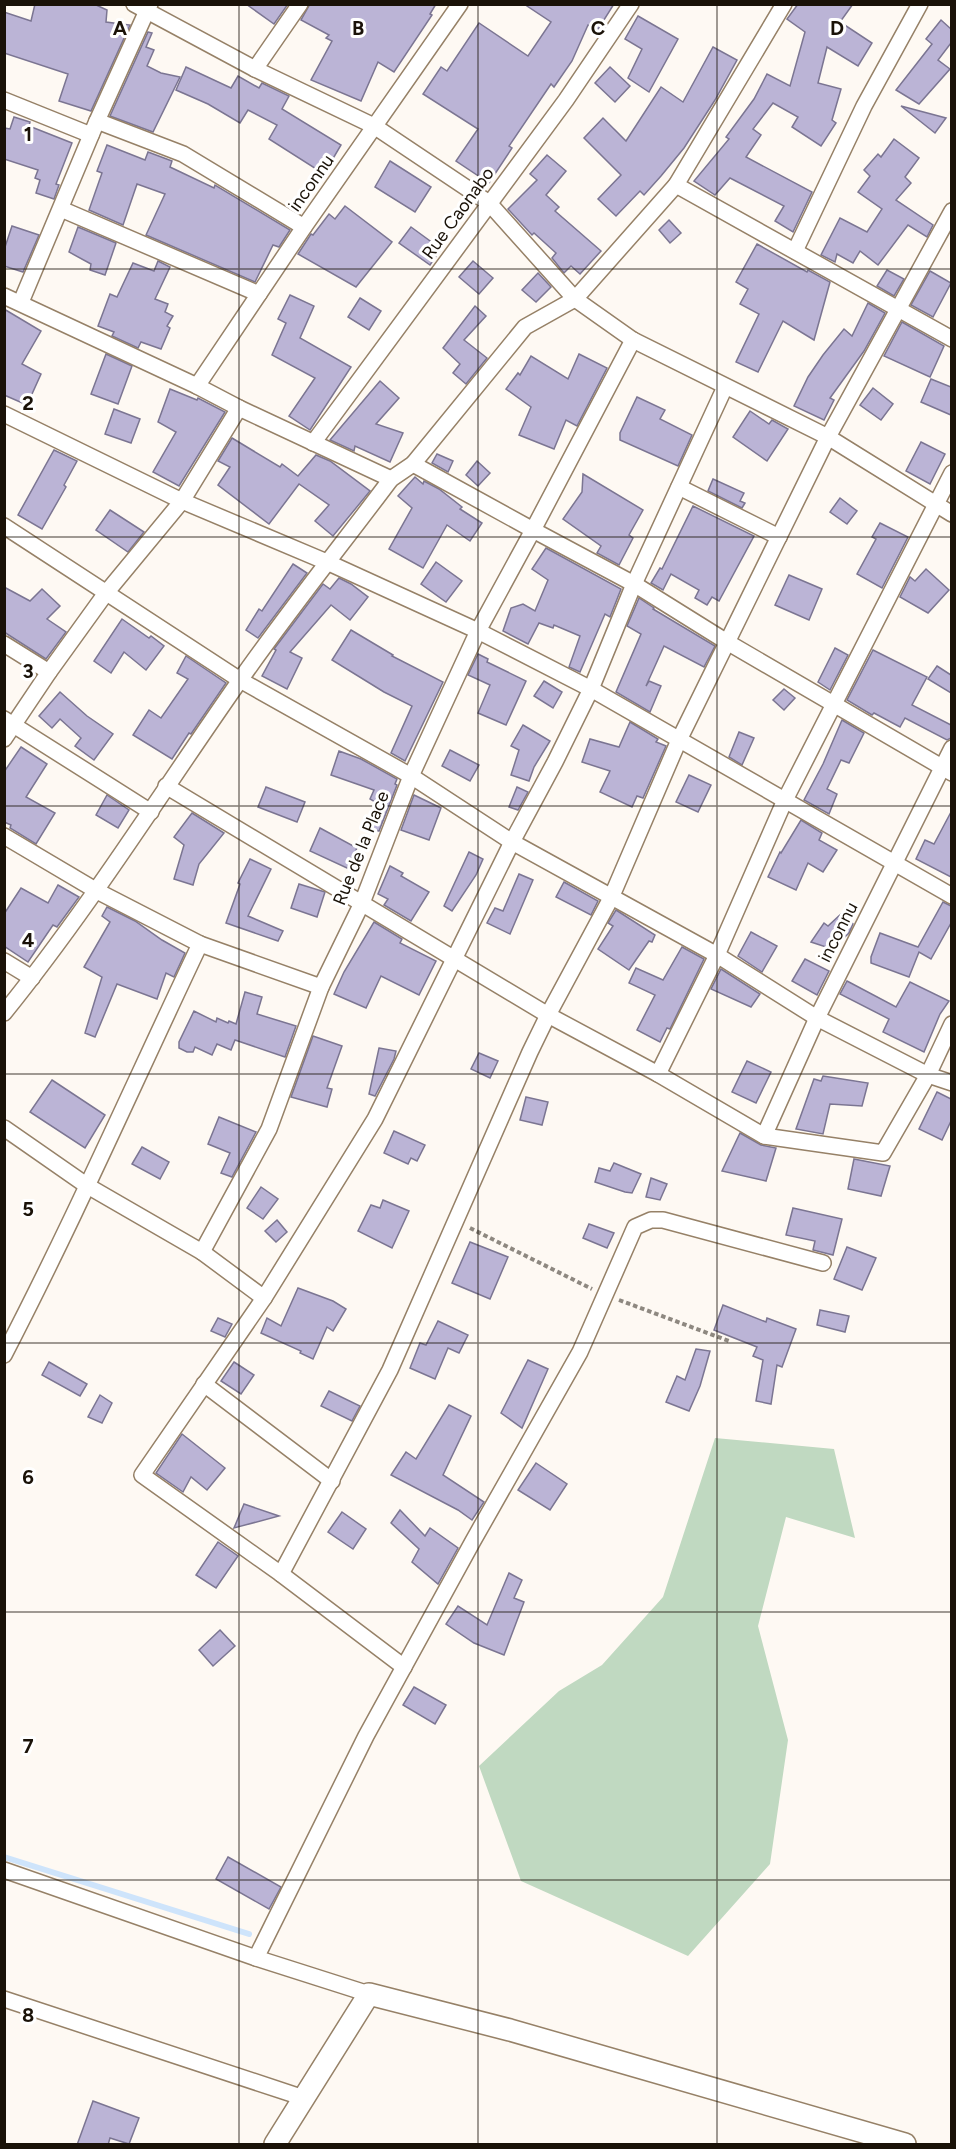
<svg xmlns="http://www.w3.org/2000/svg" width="956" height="2149" viewBox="0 0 956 2149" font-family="Figtree,sans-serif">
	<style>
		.green { fill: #c0d9c1 }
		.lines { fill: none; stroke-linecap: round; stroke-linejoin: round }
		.stream { stroke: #cee4fb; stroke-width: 6 }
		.building { fill: #bbb4d6; stroke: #7b7592; stroke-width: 1.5 }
		.street-casing { stroke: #968167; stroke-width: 18 }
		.secondary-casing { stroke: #968167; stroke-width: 24 }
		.path { stroke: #8e8880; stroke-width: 4; stroke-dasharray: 4.5 3; stroke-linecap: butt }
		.street { stroke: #fff; stroke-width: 15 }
		.secondary { stroke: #fff; stroke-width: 21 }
		.grid { fill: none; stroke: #1a1208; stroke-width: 1.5; stroke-opacity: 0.55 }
		.labels { text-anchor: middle; stroke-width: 6; stroke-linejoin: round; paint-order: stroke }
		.street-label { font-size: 18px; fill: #1a1208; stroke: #fff }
		.grid-label { font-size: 20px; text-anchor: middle; font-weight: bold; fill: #1a1208; stroke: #fff; stroke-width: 6; stroke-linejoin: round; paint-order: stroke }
	</style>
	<rect width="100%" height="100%" fill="#fef9f3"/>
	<polygon class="green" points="715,1438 834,1449 855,1538 786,1517 758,1626 788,1740 770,1864 688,1956 521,1881 479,1766 559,1691 602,1665 663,1597"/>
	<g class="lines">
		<polyline class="stream" points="4,1857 249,1934"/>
	</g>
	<g class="building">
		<polygon points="35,4 94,4 107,10 106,22 130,25 91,111 59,101 68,74 4,53 4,12 31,21"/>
		<polygon points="246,4 288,4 274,24"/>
		<polygon points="310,4 436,4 430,14 432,15 394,72 378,62 361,101 311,80 332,41 326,38 329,35 301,20"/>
		<polygon points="524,4 614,4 597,31 588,25 572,61 554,87 551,84 509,146 512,148 489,183 456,161 478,129 423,94 441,67 447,71 479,23 528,56 551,22"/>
		<polygon points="798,4 853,4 840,22 872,43 858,66 827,47 818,83 841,89 832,120 836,123 821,146 792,127 798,117 773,103 753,129 761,135 746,157 812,192 793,232 775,221 784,206 730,178 715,195 694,181 729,139 726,137 754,99 767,74 790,86 805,32 787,19"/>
		<polygon points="638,16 678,39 649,92 628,78 642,49 625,39"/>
		<polygon points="941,20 951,29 951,43 938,60 950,69 919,104 896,90 932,44 926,39"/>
		<polygon points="148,32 152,33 146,47 154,50 147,66 161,73 180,77 153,132 110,116"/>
		<polygon points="713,47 737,60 715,100 684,148 661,176 644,195 640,191 616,216 598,199 621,175 584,138 603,118 626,141 661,87 683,102"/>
		<polygon points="186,67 231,88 238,76 259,88 262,83 289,96 282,109 341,145 324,174 269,139 277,125 248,110 240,123 208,104 176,90"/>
		<polygon points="610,67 630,86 615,102 595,83"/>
		<polygon points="901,106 946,118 935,133"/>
		<polygon points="14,117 30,122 29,126 72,143 56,184 59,185 54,199 36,193 40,180 35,178 38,170 4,159 4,128 10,129"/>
		<polygon points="894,139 919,158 905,177 911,183 896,200 933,225 927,237 908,225 878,265 860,251 853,263 837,254 835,262 821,255 840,218 867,232 882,209 858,192 870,176 864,170 878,154 881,157"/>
		<polygon points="107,145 145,160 148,152 172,161 170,167 214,188 215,185 290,230 279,247 273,245 255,282 146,235 165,194 137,184 123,225 89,210 102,173 97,171"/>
		<polygon points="547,155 566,171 546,195 559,207 555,211 601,251 580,274 571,266 564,273 552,258 556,253 534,233 532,235 508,209 537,180 530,174"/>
		<polygon points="390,161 431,187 415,212 375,187"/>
		<polygon points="345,206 392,242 356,287 298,254 311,234 313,235 329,214 335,219"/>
		<polygon points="669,220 681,233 670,243 659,230"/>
		<polygon points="12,226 39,235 23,272 4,266 4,250"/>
		<polygon points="78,227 116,243 105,275 90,270 91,264 69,252"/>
		<polygon points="411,227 441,249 430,265 399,243"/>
		<polygon points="757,244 807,272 808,270 830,282 814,340 783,321 758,372 736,362 759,314 740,304 748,289 736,282"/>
		<polygon points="158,261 170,267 155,299 168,304 165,312 173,316 167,326 170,328 161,349 141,342 138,348 112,336 114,332 98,326 110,294 117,297 133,263 154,271"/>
		<polygon points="473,261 493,278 479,294 459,277"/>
		<polygon points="887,270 904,279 894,296 877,286"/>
		<polygon points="930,271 951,283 933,317 911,305"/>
		<polygon points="538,273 551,287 536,302 522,290"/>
		<polygon points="290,295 314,306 300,338 351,367 310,430 289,416 315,378 272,355 286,323 278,319"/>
		<polygon points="360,298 381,311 369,330 348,317"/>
		<polygon points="868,303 885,313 864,351 830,398 834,400 824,420 794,406 808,377 823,355 844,329 852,336"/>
		<polygon points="475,306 486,316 464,340 487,358 466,384 453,373 460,364 443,348"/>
		<polygon points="4,309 41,331 22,364 41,374 27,405 4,395"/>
		<polygon points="902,322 944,346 930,377 884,356"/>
		<polygon points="106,354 132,366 118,404 91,394"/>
		<polygon points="579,354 607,368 577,426 566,420 554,449 519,435 531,407 506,389 518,373 520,375 531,356 568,379"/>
		<polygon points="931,379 951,387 951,415 921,402"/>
		<polygon points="380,381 399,398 376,424 403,433 390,462 355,446 354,451 330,440"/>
		<polygon points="873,388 893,404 881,420 860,405"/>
		<polygon points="170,389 197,400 198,398 225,412 179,486 153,472 176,432 158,422"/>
		<polygon points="637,397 665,410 660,419 692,435 678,466 620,440 620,433"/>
		<polygon points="114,409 140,419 131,443 105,434"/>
		<polygon points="750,411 769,424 772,420 788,429 767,461 733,437"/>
		<polygon points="232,438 280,467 282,464 298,476 316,455 330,461 370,491 333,536 315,521 329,505 299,484 269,524 218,485 230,467 218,461"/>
		<polygon points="921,442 945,454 930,484 906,471"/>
		<polygon points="54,450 77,461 64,485 66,487 42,529 18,515"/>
		<polygon points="437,454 453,461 448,472 432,463"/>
		<polygon points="477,461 490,473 478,486 466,475"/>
		<polygon points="583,474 643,510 629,535 633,538 619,565 597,553 601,546 563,519 582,492"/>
		<polygon points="415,477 423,484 424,481 439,489 462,507 460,509 482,523 470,541 447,525 423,568 389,549 412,508 398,496"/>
		<polygon points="713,479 744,493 740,501 745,503 742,508 708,491"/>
		<polygon points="840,498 857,511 847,524 830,512"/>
		<polygon points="693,506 754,536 719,601 712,597 707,605 695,598 699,590 671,574 663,590 651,583 660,568 662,569"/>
		<polygon points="110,510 144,532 128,552 96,530"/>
		<polygon points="880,523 908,537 882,588 857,574 876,539 872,537"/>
		<polygon points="546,548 621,589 610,617 605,614 580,672 569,667 580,636 554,625 553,628 539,623 528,644 503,631 511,608 523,604 535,611 548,580 532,569"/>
		<polygon points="436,562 462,581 446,602 421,584"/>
		<polygon points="293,564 307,573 258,638 246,630 259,609 262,611"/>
		<polygon points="926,569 949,590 928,613 900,597 910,577 915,581"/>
		<polygon points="789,575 822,589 809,620 775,605"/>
		<polygon points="339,578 351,584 368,597 350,620 331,605 290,652 302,658 287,689 262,676 276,650 274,649 323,584 330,589"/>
		<polygon points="4,587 30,601 42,589 60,606 47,619 66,632 46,659 4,632"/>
		<polygon points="639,598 654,608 653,609 715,646 704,667 664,646 646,686 649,681 661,686 650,712 616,692 641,634 627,626"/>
		<polygon points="122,619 149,638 151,636 164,646 146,670 124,652 111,673 94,661"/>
		<polygon points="351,630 393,655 392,656 443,682 405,761 391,753 412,706 384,692 332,660"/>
		<polygon points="835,648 848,655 830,690 818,682"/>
		<polygon points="873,650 927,677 912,705 951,725 951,738 947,740 905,718 900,727 874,713 872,715 847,700"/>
		<polygon points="478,654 488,659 487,662 526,681 506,725 478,713 490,685 468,675"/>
		<polygon points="186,656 226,683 191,734 189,733 172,759 133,735 149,710 161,718 188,679 177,673"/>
		<polygon points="937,666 951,675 951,693 928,679"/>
		<polygon points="544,681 562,692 553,708 534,696"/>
		<polygon points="784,689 795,698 784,710 773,700"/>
		<polygon points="60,692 87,716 113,734 94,760 75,746 81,738 60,719 52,728 39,716"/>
		<polygon points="842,720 864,733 849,763 841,760 827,789 837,794 829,814 804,800 823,764"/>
		<polygon points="630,722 658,739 656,742 666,746 643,798 637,796 632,807 600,792 610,771 582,762 590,739 619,747"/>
		<polygon points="523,725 550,741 534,767 529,781 511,775 519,750 511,746"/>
		<polygon points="739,732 754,738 742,765 729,757"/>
		<polygon points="21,747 47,764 26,797 55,813 36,844 10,828 11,825 4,822 4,772"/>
		<polygon points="450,750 479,765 470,781 442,766"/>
		<polygon points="339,751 361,759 397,779 395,784 397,785 379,831 368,828 377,803 370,799 374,790 331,775"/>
		<polygon points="689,775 711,785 698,812 676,802"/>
		<polygon points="266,787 305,802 297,822 258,807"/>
		<polygon points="517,787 528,792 518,810 509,807"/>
		<polygon points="107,795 129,810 118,828 96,815"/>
		<polygon points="414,795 441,808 429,840 401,830"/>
		<polygon points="951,812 951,877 916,859 925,840 934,844"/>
		<polygon points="192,813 224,833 199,864 193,885 174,879 184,845 174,837"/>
		<polygon points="801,820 822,833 819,840 837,850 823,872 808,863 796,890 768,877 780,852 781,853"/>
		<polygon points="320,828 357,848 347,868 310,851"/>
		<polygon points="469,852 483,859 476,875 452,911 444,906"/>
		<polygon points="250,859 271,869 248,916 283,931 278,941 226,923 240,884 238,883"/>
		<polygon points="390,866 403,873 401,876 429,892 411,921 384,905 388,899 378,894"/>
		<polygon points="519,874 533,880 510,934 487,923 495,908 503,911"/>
		<polygon points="564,882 598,901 591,915 556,897"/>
		<polygon points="299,884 325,892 317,917 291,908"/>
		<polygon points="58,885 79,897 57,927 53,925 28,962 4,946 4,914 21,888 48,903"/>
		<polygon points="943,902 951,906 951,923 931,959 919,952 909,977 871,963 871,957 880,933 918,947"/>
		<polygon points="107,907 135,921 162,940 185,953 174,977 166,973 157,999 117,984 95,1037 85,1033 102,977 84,967 110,922 102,916"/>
		<polygon points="616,910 655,935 652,942 649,941 629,970 598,949 613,926 608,923"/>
		<polygon points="842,913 853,924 849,933 832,949 811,942 824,923 828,926"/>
		<polygon points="374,922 402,939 400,943 436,961 419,995 381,976 366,1008 334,994 344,972"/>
		<polygon points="751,932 777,946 762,972 738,956"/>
		<polygon points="682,947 704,959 670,1029 667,1028 660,1042 637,1030 655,995 629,983 636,968 663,980"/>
		<polygon points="805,959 829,971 817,995 792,981"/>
		<polygon points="721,969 760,994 751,1007 711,989"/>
		<polygon points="847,981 896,1007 910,982 949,1001 940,1014 924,1052 883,1032 889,1019 840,994"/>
		<polygon points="245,992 262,997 257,1014 296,1026 285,1057 235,1040 231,1050 217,1044 212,1055 195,1047 193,1052 187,1052 179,1048 179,1042 194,1011 216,1022 217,1018 228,1023 229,1021 236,1024"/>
		<polygon points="313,1036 342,1046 327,1088 332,1089 327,1107 291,1097"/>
		<polygon points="379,1048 396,1051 394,1059 375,1096 369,1094"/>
		<polygon points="479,1053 498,1061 490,1078 471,1069"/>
		<polygon points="747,1061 771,1072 756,1103 732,1092"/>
		<polygon points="823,1076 868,1083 862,1106 830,1104 823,1134 796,1129 814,1079 821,1081"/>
		<polygon points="52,1080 105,1115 85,1148 30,1112"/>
		<polygon points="937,1092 951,1099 951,1121 942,1140 919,1129"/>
		<polygon points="526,1097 548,1102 542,1125 520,1120"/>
		<polygon points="219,1117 256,1132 232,1177 221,1173 230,1153 208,1144"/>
		<polygon points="394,1131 425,1145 417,1161 411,1158 408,1164 384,1153"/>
		<polygon points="740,1133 761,1145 776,1148 766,1181 722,1171"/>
		<polygon points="142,1147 169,1162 160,1179 132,1164"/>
		<polygon points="854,1159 890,1166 881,1196 848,1189"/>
		<polygon points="614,1163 641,1174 632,1193 625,1192 595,1182 599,1168 610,1171"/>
		<polygon points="651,1178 667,1184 660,1200 646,1197"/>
		<polygon points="261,1187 278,1199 263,1219 247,1208"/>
		<polygon points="383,1200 409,1211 392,1248 358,1231 371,1205 380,1208"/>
		<polygon points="793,1208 842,1219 833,1255 813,1250 815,1241 786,1235"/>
		<polygon points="277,1220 287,1232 276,1242 265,1231"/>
		<polygon points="589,1224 614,1233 607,1248 583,1238"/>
		<polygon points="470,1242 508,1257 490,1299 452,1283"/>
		<polygon points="847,1247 876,1258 862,1290 834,1279"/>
		<polygon points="298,1288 333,1301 346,1309 333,1331 327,1327 313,1359 300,1353 301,1351 261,1333 267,1318 281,1326"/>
		<polygon points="723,1305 766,1322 767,1318 796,1329 782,1367 777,1365 771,1404 756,1401 763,1360 753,1356 757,1347 714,1330"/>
		<polygon points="820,1310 849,1316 845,1332 817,1325"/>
		<polygon points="218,1318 232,1324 225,1337 211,1331"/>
		<polygon points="438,1321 468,1335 459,1353 448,1348 435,1379 410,1368 420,1343 426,1345"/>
		<polygon points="696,1349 710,1351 700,1386 689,1411 666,1402 677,1376 685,1380"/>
		<polygon points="528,1360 548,1369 522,1428 501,1413"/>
		<polygon points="49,1362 87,1384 80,1396 42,1375"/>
		<polygon points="234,1362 254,1375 241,1394 221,1381"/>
		<polygon points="329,1391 360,1406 352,1421 321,1406"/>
		<polygon points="100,1395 112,1403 102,1423 88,1417"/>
		<polygon points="449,1405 471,1416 443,1475 484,1502 472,1520 458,1510 391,1475 406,1452 416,1459"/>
		<polygon points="182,1434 225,1468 207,1490 191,1477 183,1492 156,1473"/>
		<polygon points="536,1463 567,1484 550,1510 518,1490"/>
		<polygon points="244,1504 279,1516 234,1528"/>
		<polygon points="400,1510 425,1536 430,1528 458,1548 438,1584 412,1562 419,1549 391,1523"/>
		<polygon points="342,1512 366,1529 353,1549 328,1532"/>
		<polygon points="218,1542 238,1556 216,1588 196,1575"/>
		<polygon points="509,1573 522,1580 514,1598 524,1602 504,1655 474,1643 446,1624 458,1606 487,1625"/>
		<polygon points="220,1630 235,1646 213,1666 199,1650"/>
		<polygon points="414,1687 446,1705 435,1724 403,1705"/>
		<polygon points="228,1857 281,1887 269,1909 216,1879"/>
		<polygon points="93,2101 139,2118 129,2144 110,2138 108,2145 77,2145"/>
	</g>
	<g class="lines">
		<defs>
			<g id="street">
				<polyline points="134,4 255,69 374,126 489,203 575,299 633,340 828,437 952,514"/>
				<polyline points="255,69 300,4"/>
				<polyline points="4,100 91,135"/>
				<polyline points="97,121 183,154 304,227"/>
				<polyline points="676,185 952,339"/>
				<polyline points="61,209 259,294"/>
				<polyline points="795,251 864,106 920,4"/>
				<polyline points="4,296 197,386 239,408 182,501 106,593 49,672 4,739"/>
				<polyline points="21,302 97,121 150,4"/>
				<polyline points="633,340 533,530 634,584 727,642 952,773"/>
				<polyline points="197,386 304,227 460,4"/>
				<polyline points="239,408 391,479"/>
				<polyline points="4,414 182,501 329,563 478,631 591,689 952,896"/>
				<polyline points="313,443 566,100 631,4"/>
				<polyline points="679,487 779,537"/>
				<polyline points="4,526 240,680 411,776 512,842 717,955 817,1018 928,1075 952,1083"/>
				<polyline points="4,644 49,672"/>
				<polyline points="4,719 151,812"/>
				<polyline points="166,786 548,1015 658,1074 764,1136 883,1153 928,1075 952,1024"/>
				<polyline points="4,836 97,891 200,944 321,987 362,903 411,776 478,631 533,530 413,464"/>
				<polyline points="4,961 32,978"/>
				<path d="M4,1013C89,908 161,793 238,683C287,613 340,547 391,479L413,464L525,327L575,299L676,185L784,4"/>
				<polyline points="658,1074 717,955 785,800 952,473"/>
				<polyline points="4,1128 86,1185 202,1252 269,1129 321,987"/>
				<polyline points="764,1136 817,1018 952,748"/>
				<polyline points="202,1252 264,1298 375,1119 512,842 555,762 591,689 634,584 725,387"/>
				<polyline points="264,1298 142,1475 281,1574 404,1667"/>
				<path d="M4,1355C74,1220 135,1081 200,944"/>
				<polyline points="204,1384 332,1481"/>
				<polyline points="281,1574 390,1370 530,1052 548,1015 611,898 679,740 828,437 952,211"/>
				<polyline points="4,1870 256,1958 369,1994"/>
				<polyline points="256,1958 366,1736 473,1541 580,1352 635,1227 651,1220 663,1220 823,1263"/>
				<polyline points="4,1999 304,2098"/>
			</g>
			<polyline id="secondary" points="275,2144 369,1994 510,2030 905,2144"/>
		</defs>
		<use href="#street" class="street-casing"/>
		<use href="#secondary" class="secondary-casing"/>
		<g class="path">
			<polyline points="470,1228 592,1289"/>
			<polyline points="619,1300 729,1341"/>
		</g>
		<use href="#street" class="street"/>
		<use href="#secondary" class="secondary"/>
	</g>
	<path class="grid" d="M239,4V2144M478,4V2144M717,4V2144M4,269H952M4,537H952M4,806H952M4,1074H952M4,1343H952M4,1612H952M4,1880H952"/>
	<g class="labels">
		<g class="street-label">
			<text transform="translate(311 183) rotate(-55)" y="6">inconnu</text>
			<text transform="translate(458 213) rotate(-54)" y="6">Rue Caonabo</text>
			<text transform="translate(361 848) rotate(-68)" y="6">Rue de la Place</text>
			<text transform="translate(838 932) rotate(-63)" y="6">inconnu</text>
		</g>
	</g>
	<g class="grid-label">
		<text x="120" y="35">A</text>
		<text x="358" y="35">B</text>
		<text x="598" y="35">C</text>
		<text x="837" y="35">D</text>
		<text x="28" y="141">1</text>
		<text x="28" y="410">2</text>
		<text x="28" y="678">3</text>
		<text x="28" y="947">4</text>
		<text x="28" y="1216">5</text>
		<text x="28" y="1484">6</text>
		<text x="28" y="1753">7</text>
		<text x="28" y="2022">8</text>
	</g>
	<rect width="956" height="2149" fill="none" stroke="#1a1208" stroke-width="12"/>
</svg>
